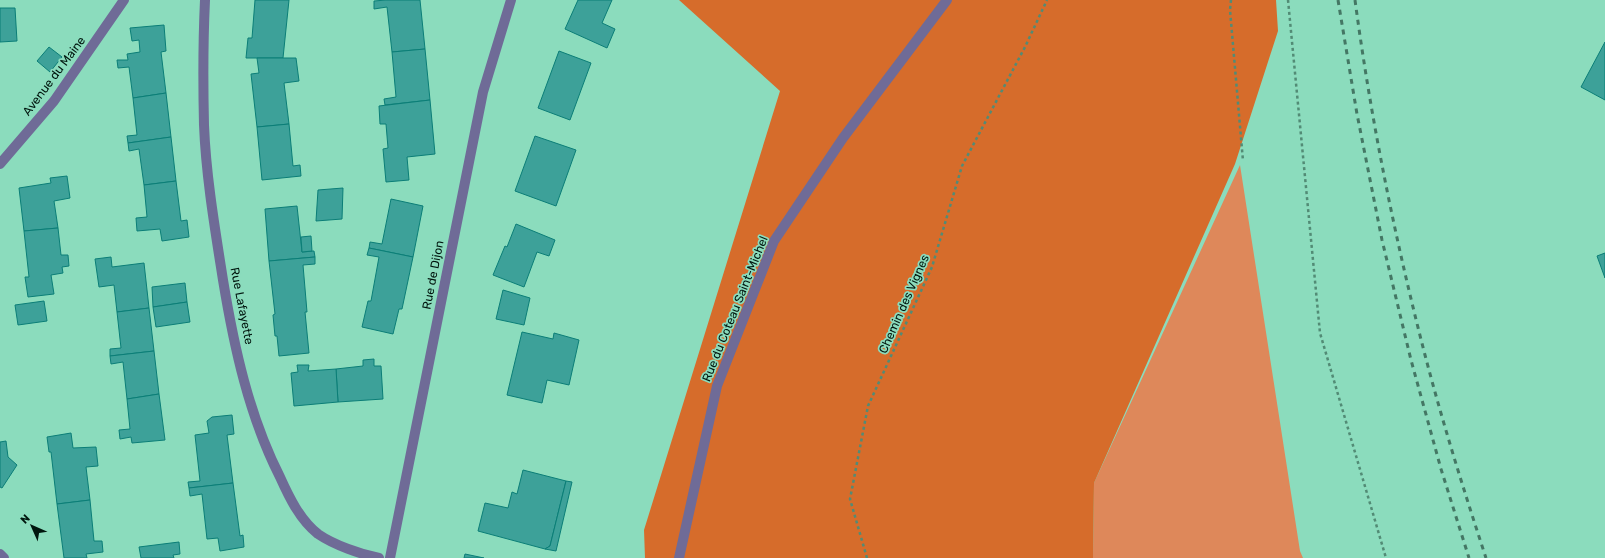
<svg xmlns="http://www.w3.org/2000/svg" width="1605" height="558" viewBox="0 0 1605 558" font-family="Rubik,sans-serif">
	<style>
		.green { fill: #de885a }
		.forest { fill: #d66c2b }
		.building { fill: #3da199; stroke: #0b7e77 }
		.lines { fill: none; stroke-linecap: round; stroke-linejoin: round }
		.path { stroke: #528b75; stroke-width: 2.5; stroke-dasharray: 3 3; stroke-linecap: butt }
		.minor { stroke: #6f6b97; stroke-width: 10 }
		.rail { stroke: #447764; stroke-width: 3; stroke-dasharray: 5 5; stroke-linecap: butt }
		.labels { text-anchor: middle; stroke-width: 3.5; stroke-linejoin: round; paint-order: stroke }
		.street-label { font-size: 12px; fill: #00160e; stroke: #8bdcbd }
	</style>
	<rect width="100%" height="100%" fill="#8bdcbd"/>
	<polygon class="green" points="1240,165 1300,551 1303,558 1093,558 1094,483"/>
	<polygon class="forest" points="679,0 1276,0 1278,31 1235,164 1094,483 1093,558 645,558 644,530 780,91"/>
	<g class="building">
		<polygon points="255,0 289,0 283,58 246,58 248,38 252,38"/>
		<polygon points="386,0 420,0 425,49 392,52 387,7 374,9 374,1"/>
		<polygon points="578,0 612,0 602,23 615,29 607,48 565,29"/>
		<polygon points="0,8 15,8 17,41 0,42"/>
		<polygon points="164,25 166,51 161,52 166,93 133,98 129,67 118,68 117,60 128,60 127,54 140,52 139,40 132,41 130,28"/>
		<polygon points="1605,42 1605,100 1581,87"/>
		<polygon points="49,47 62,57 50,72 37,61"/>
		<polygon points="425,49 430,100 385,105 384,99 396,97 392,52"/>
		<polygon points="559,51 591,63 570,120 538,108"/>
		<polygon points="257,58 296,58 299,81 284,83 289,124 257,127 251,74 259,73"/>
		<polygon points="166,93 171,137 128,143 127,136 137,135 133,98"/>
		<polygon points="430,100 435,154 407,157 409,180 386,182 383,149 388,148 386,124 380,124 379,106"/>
		<polygon points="289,124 293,166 300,165 301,176 262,180 257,127"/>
		<polygon points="535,136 576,150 556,206 515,191"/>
		<polygon points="171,137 176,181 144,185 139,149 129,151 128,143"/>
		<polygon points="67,176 70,198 54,201 58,228 24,231 19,188 51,183 50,178"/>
		<polygon points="176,181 181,221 187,220 189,237 162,241 160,229 137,231 136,218 147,217 144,185"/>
		<polygon points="343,188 342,219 316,221 318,190"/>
		<polygon points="391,199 423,206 413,257 369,248 370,242 382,244"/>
		<polygon points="297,206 302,252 314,251 315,257 269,261 265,209"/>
		<polygon points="516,224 555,240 549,256 537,252 524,287 493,275 505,246 507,247"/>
		<polygon points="58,228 61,255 68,255 69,266 62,267 63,273 51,275 54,294 28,297 25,277 29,277 24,231"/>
		<polygon points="311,236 312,251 302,252 301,237"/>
		<polygon points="369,248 413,257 402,309 399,309 393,334 362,327 368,301 371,301 379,257 367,255"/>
		<polygon points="1605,253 1605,278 1597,256"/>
		<polygon points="111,257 112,267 144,263 149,308 117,312 114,285 99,287 95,259"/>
		<polygon points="315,257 315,264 303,265 307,312 305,312 309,353 279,356 277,336 275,336 273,315 275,314 269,261"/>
		<polygon points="185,283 187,302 153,307 152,287"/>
		<polygon points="503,290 530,298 524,325 496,319"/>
		<polygon points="44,301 47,321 18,325 15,305"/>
		<polygon points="187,302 190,322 156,327 153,307"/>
		<polygon points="149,308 154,351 110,356 110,349 121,348 117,312"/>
		<polygon points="522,332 553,339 554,333 579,340 569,385 547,380 542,403 507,395"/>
		<polygon points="154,351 159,394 127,399 123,362 111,364 110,356"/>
		<polygon points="374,359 374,366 381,366 383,399 338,402 336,369 363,366 363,360"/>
		<polygon points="297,365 309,365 308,371 336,369 338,402 294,406 291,373 298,372"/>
		<polygon points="159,394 165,440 132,443 131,437 120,439 119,430 130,429 127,399"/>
		<polygon points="232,415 234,434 227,435 233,483 189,488 188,482 200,481 195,435 209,433 207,421 212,417"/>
		<polygon points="71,433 73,448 96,447 98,466 86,467 90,500 57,504 51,452 49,452 47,437"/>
		<polygon points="6,441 8,457 17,465 2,488 0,487 0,442"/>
		<polygon points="523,470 566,481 550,546 545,549 478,531 485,503 508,508 512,492 517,494"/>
		<polygon points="566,481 572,482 556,551 545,549 550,546"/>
		<polygon points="233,483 240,536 243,535 244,547 220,551 218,538 207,539 202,494 190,496 189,488"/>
		<polygon points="90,500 94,541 102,541 103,552 86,554 87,558 64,558 57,504"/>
		<polygon points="179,542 180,554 173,555 174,558 141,558 139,547"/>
		<polygon points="465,554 484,558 464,558"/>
	</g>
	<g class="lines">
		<g class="path">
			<polyline points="1231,0 1230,10 1243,161"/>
			<polyline points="1288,0 1320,333 1386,558"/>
			<polyline points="867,558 850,499 868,406 932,267 962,166 1025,47 1047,0"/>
		</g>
		<g class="minor">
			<path d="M205,0C203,42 203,83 204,125C206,176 215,229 223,280C234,347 249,416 280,477C289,497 300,520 318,534C334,545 360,554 379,558"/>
			<polyline points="0,164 54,101 124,0"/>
			<polyline points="0,554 4,558"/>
			<polyline points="390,558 483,92 511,0"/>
			<polyline points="679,558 717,386 774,241 843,138 947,0"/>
		</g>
		<g class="rail">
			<polyline points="1338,0 1357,114 1382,240 1411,360 1441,469 1469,558"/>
			<path d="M1355,0C1371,120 1395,239 1425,355C1443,424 1464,491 1486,558"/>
		</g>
	</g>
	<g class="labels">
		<g class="street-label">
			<text transform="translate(54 76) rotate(-53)" y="4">Avenue du Maine</text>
			<text transform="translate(433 275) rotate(-79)" y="4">Rue de Dijon</text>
			<text transform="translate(904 304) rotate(-66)" y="4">Chemin des Vignes</text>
			<text transform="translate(242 306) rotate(79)" y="4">Rue Lafayette</text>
			<text transform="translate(735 309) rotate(-68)" y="4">Rue du Coteau Saint-Michel</text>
		</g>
	</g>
	<g transform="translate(32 526) rotate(315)" stroke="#8bdcbd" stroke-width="3" paint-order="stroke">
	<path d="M0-3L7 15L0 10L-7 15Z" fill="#00160e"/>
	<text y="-6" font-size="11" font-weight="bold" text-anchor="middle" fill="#00160e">N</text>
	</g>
</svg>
